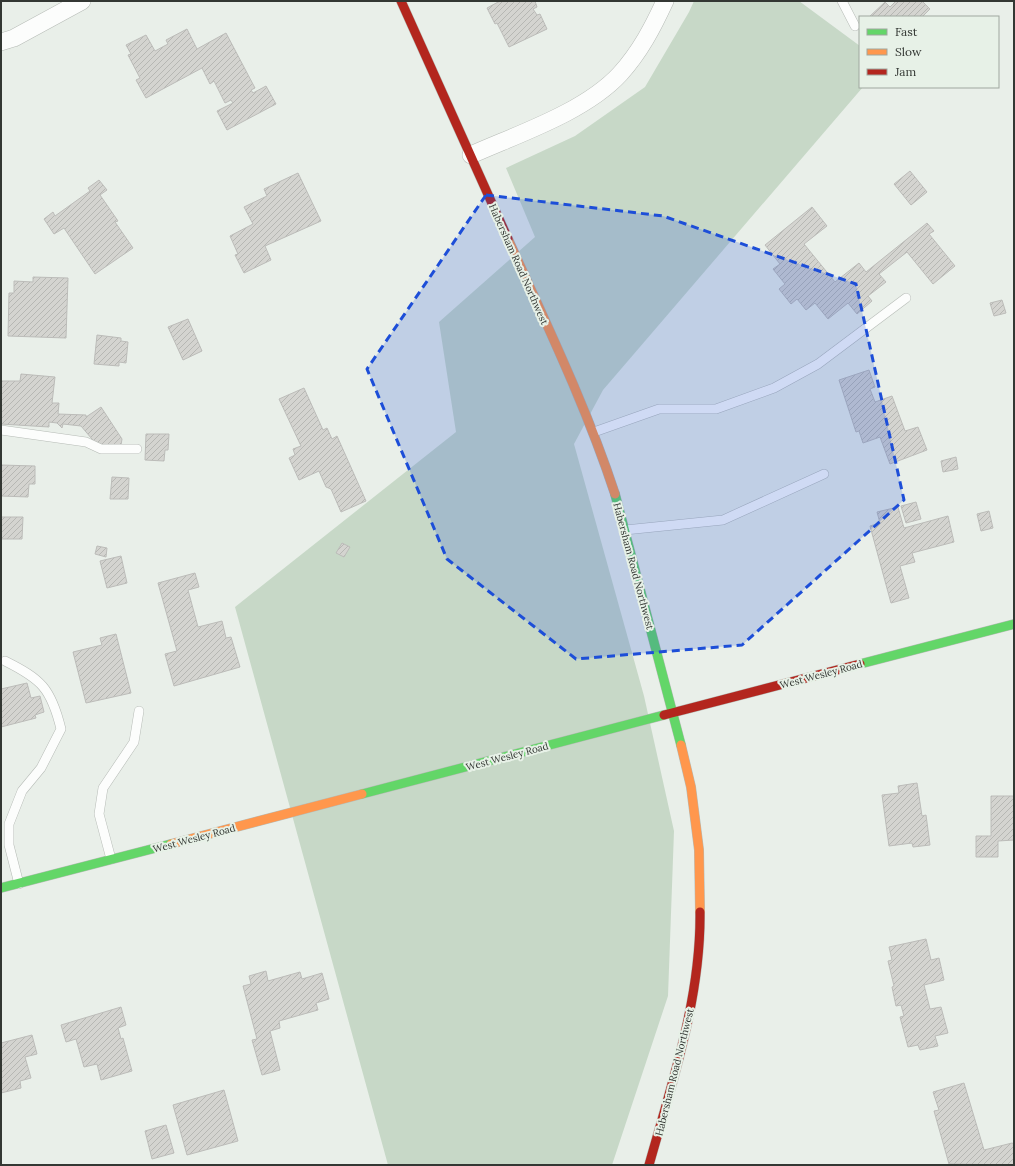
<svg xmlns="http://www.w3.org/2000/svg" width="1015" height="1166" viewBox="0 0 1015 1166" font-family="Lora,serif">
	<style>
		.green { fill: #c7d8c7 }
		.building { fill: url(#building-hatch); stroke: #bcbcb9 }
		.lines { fill: none; stroke-linecap: round; stroke-linejoin: round }
		.lane-casing { stroke: #b6bbb6; stroke-width: 10 }
		.street-casing { stroke: #b6bbb6; stroke-width: 18 }
		.fast-casing { stroke: #b6bbb6; stroke-width: 10 }
		.slow-casing { stroke: #b6bbb6; stroke-width: 10 }
		.jam-casing { stroke: #b6bbb6; stroke-width: 10 }
		.lane { stroke: #fcfdfc; stroke-width: 9 }
		.street { stroke: #fcfdfc; stroke-width: 17 }
		.fast { stroke: #63d668; stroke-width: 9 }
		.slow { stroke: #ff974d; stroke-width: 9 }
		.jam { stroke: #b3261e; stroke-width: 9 }
		.marked { fill: #1d4ed8; fill-opacity: 0.2; stroke: #1d4ed8; stroke-width: 3; stroke-dasharray: 8 5; stroke-linejoin: round }
		.labels { text-anchor: middle; stroke-width: 4; stroke-linejoin: round; paint-order: stroke }
		.street-label { font-size: 10px; fill: #333733; stroke: #e7f1e7 }
	</style>
	<defs>
		<pattern id="building-hatch" width="6" height="6" patternUnits="userSpaceOnUse"><rect width="6" height="6" fill="#d4d4d0"/><path d="M-1 1l2-2M0 6l6-6M5 7l2-2" fill="none" stroke="#b6b7b3"/></pattern>
	</defs>
	<rect width="100%" height="100%" fill="#e9efe9"/>
	<polygon class="green" points="694,1 799,1 860,46 860,87 863,87 603,390 574,444 644,696 674,831 668,996 612,1165 388,1165 235,607 456,432 439,322 535,237 506,168 575,136 645,87 689,12"/>
	<g class="building">
		<polygon points="500,1 535,1 537,7 533,9 537,15 540,14 547,29 509,47 497,23 495,24 487,8"/>
		<polygon points="896,1 922,1 930,9 922,17 869,17 885,2 890,7"/>
		<polygon points="187,29 197,49 226,33 255,88 251,90 253,93 266,86 276,104 227,130 217,111 233,103 231,100 225,103 214,81 210,84 202,68 146,98 136,80 140,78 128,55 131,54 126,45 146,35 155,51 168,44 166,40"/>
		<polygon points="910,171 927,192 911,205 894,184"/>
		<polygon points="298,173 321,221 265,246 271,260 244,273 235,255 238,254 230,236 253,224 244,207 267,196 264,189"/>
		<polygon points="99,180 107,190 100,195 118,221 115,222 133,248 95,274 64,228 54,234 44,219 53,212 55,216 90,191 88,188"/>
		<polygon points="812,207 827,226 804,244 835,282 859,263 866,272 927,223 934,231 929,234 955,266 933,284 907,252 879,274 886,282 868,296 872,301 857,314 848,303 828,319 815,303 806,310 797,299 791,304 779,289 785,284 773,269 780,264 765,245"/>
		<polygon points="33,277 68,278 66,338 8,336 9,293 14,293 14,281 33,282"/>
		<polygon points="1002,300 1006,313 994,316 990,303"/>
		<polygon points="188,319 202,351 183,360 168,327"/>
		<polygon points="97,335 121,338 121,341 128,342 126,363 119,362 119,366 94,364"/>
		<polygon points="869,370 875,387 870,389 875,402 892,396 905,431 918,427 927,450 890,464 880,437 863,443 859,431 856,432 839,380"/>
		<polygon points="21,374 55,377 52,403 59,403 58,414 86,415 86,417 101,407 122,439 121,445 97,445 81,426 63,424 62,428 57,423 49,422 49,427 1,424 1,381 20,381"/>
		<polygon points="304,388 323,430 327,428 332,439 337,436 366,501 341,512 331,489 326,487 319,471 299,480 289,458 295,455 293,449 301,446 279,399"/>
		<polygon points="146,434 169,434 168,450 165,450 164,461 145,460"/>
		<polygon points="956,457 958,469 943,472 941,461"/>
		<polygon points="1,465 35,466 35,484 29,484 28,497 1,496"/>
		<polygon points="112,477 129,478 128,499 110,499"/>
		<polygon points="916,502 921,519 906,523 901,506"/>
		<polygon points="898,507 904,528 948,516 954,542 912,553 915,562 900,566 909,598 891,603 870,526 880,523 877,512"/>
		<polygon points="989,511 993,528 981,531 977,514"/>
		<polygon points="1,517 23,517 22,539 1,539"/>
		<polygon points="342,543 350,547 344,557 336,553"/>
		<polygon points="97,546 107,548 106,557 95,554"/>
		<polygon points="121,556 127,583 107,588 100,561"/>
		<polygon points="195,573 199,587 188,590 198,627 222,621 226,638 231,637 240,667 174,686 165,654 177,651 158,583"/>
		<polygon points="116,634 131,693 86,703 73,652 102,645 100,638"/>
		<polygon points="27,683 31,698 40,696 44,712 35,715 36,718 1,727 1,689"/>
		<polygon points="917,783 922,816 926,815 930,845 913,847 912,843 889,846 882,795 899,793 898,786"/>
		<polygon points="991,796 1014,796 1014,840 998,841 998,857 976,857 976,836 991,836"/>
		<polygon points="926,939 931,960 939,958 944,980 924,985 930,1009 941,1007 948,1033 935,1036 938,1046 920,1050 918,1045 908,1047 900,1017 904,1016 901,1005 896,1006 892,987 894,986 888,961 892,960 889,947"/>
		<polygon points="266,971 268,981 300,972 302,979 322,973 329,999 316,1003 318,1010 279,1021 280,1028 270,1031 280,1070 262,1075 252,1040 257,1039 243,986 251,984 249,976"/>
		<polygon points="121,1007 126,1025 118,1028 121,1039 123,1038 132,1071 101,1080 97,1064 84,1067 76,1039 66,1042 61,1025"/>
		<polygon points="32,1035 37,1054 25,1057 31,1078 20,1081 21,1088 1,1093 1,1043"/>
		<polygon points="964,1083 984,1150 1012,1143 1014,1144 1014,1165 949,1164 934,1111 939,1110 933,1092"/>
		<polygon points="224,1090 238,1141 187,1155 173,1105"/>
		<polygon points="166,1125 174,1153 152,1159 145,1131"/>
	</g>
	<g class="lines">
		<defs>
			<g id="lane">
				<polyline points="842,1 855,26"/>
				<polyline points="1,430 86,442 101,449 137,449"/>
				<polyline points="594,432 659,409 716,409 774,388 818,364 906,298"/>
				<polyline points="625,530 723,520 824,474"/>
				<path d="M5,661C41,679 51,688 61,729L41,768L22,791L9,824V845L19,884"/>
				<polyline points="111,859 99,814 103,788 134,742 139,711"/>
			</g>
			<g id="street">
				<polyline points="1,42 14,38 82,1"/>
				<path d="M471,155C518,134 585,112 620,74C640,52 653,27 665,1"/>
			</g>
			<g id="fast">
				<polyline points="615,494 681,745"/>
				<polyline points="860,664 1014,624"/>
				<polyline points="362,794 664,715"/>
				<polyline points="1,888 171,844"/>
			</g>
			<g id="slow">
				<path d="M508,239C546,323 586,406 615,494"/>
				<polyline points="681,745 691,787 699,850 700,912"/>
				<polyline points="171,844 362,794"/>
			</g>
			<g id="jam">
				<polyline points="401,1 508,239"/>
				<polyline points="664,715 860,664"/>
				<path d="M649,1165C672,1083 701,998 700,912"/>
			</g>
		</defs>
		<use href="#lane" class="lane-casing"/>
		<use href="#street" class="street-casing"/>
		<use href="#fast" class="fast-casing"/>
		<use href="#slow" class="slow-casing"/>
		<use href="#jam" class="jam-casing"/>
		<use href="#lane" class="lane"/>
		<use href="#street" class="street"/>
		<use href="#fast" class="fast"/>
		<use href="#slow" class="slow"/>
		<use href="#jam" class="jam"/>
	</g>
	<path class="marked" d="M486,195L663,216L856,284L904,500L742,645L576,659L447,559L367,369Z"/>
	<g class="labels">
		<g class="street-label">
			<text transform="translate(519 264) rotate(66)" y="4">Habersham Road Northwest</text>
			<text transform="translate(634 566) rotate(75)" y="4">Habersham Road Northwest</text>
			<text transform="translate(821 674) rotate(-15)" y="4">West Wesley Road</text>
			<text transform="translate(507 756) rotate(-15)" y="4">West Wesley Road</text>
			<text transform="translate(194 838) rotate(-15)" y="4">West Wesley Road</text>
			<text transform="translate(674 1072) rotate(-76)" y="4">Habersham Road Northwest</text>
		</g>
	</g>
	<rect width="1015" height="1166" fill="none" stroke="#333733" stroke-width="4"/>
	<rect x="859" y="16" width="140" height="72" fill="#e7f1e7" stroke="#9fa79f"/>
	<rect x="867" y="29" width="20" height="6" fill="#63d668" stroke="#9fa79f"/>
	<text x="895" y="36" font-size="12" fill="#333733">Fast</text>
	<rect x="867" y="49" width="20" height="6" fill="#ff974d" stroke="#9fa79f"/>
	<text x="895" y="56" font-size="12" fill="#333733">Slow</text>
	<rect x="867" y="69" width="20" height="6" fill="#b3261e" stroke="#9fa79f"/>
	<text x="895" y="76" font-size="12" fill="#333733">Jam</text>
</svg>
